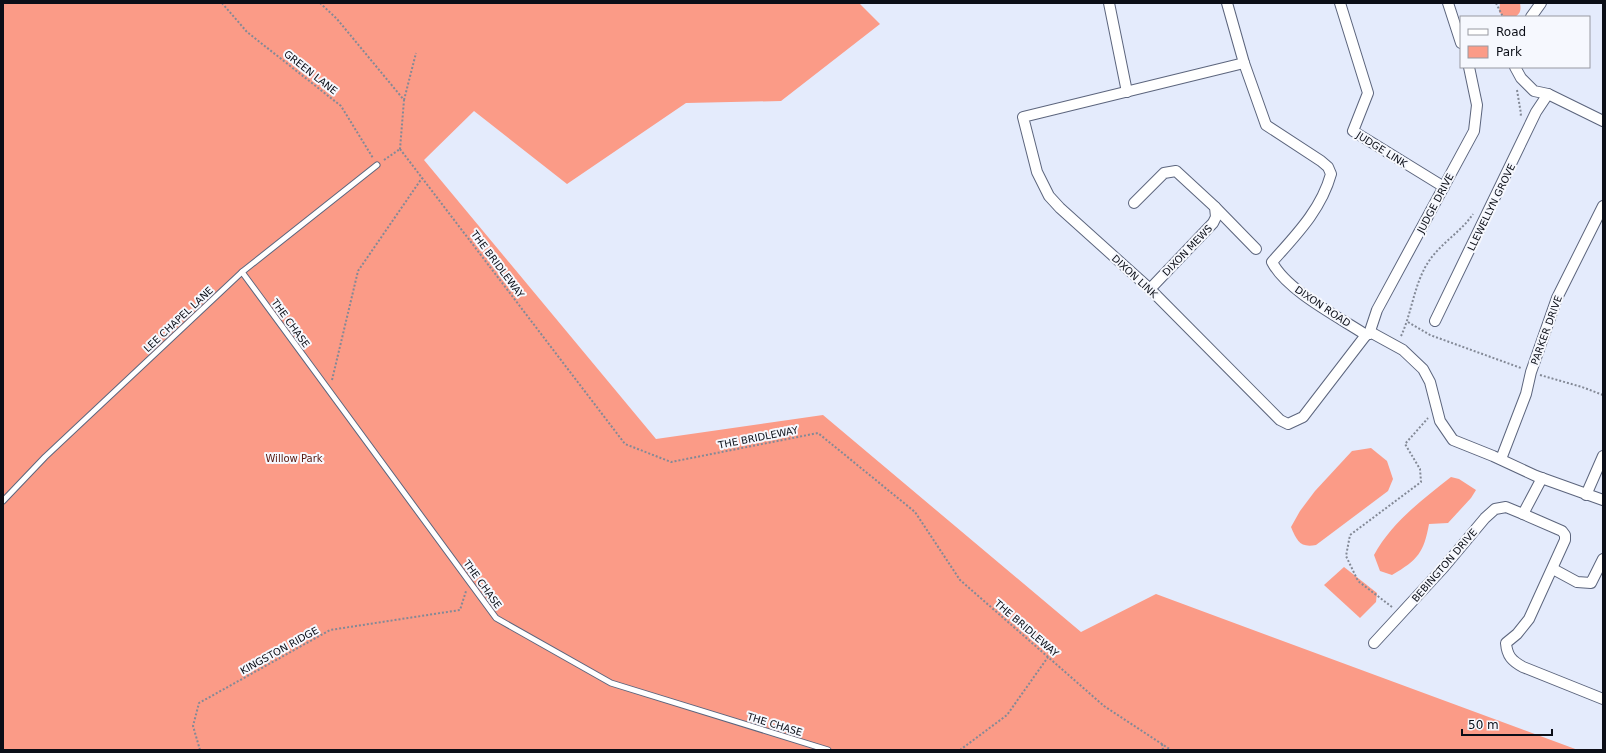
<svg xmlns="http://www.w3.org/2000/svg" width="1606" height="753" viewBox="0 0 1606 753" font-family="'DejaVu Sans',sans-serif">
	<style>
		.green { fill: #fb9b87 }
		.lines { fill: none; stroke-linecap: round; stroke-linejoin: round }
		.lane-casing { stroke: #5c657d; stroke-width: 7 }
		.street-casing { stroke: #5c657d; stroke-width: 12 }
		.path { stroke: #838996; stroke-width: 2; stroke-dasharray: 2 2; stroke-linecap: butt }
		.lane { stroke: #fff; stroke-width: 5 }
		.street { stroke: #fff; stroke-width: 10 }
		.labels { text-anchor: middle; stroke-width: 4; stroke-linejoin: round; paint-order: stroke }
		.street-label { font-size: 10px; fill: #0b0e17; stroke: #f6f8fe }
		.park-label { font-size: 10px; fill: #56170c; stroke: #f6f8fe }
	</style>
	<rect width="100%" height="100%" fill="#e4ebfc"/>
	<g class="green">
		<polygon points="3,3 859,3 880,24 781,101 686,103 567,184 474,111 424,160 656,439 823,415 1081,632 1156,594 1578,750 3,750"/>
		<path d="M1500,3H1520C1521,9 1521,13 1515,17L1503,16L1499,12Z"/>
		<path d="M1371,448L1387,461L1393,479L1388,491L1316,545C1300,548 1297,541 1291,527L1300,511L1315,491L1352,451Z"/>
		<path d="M1451,477L1459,479L1476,490L1471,498L1448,523L1429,524C1424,552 1418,560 1392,575L1380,571L1374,555C1392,522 1422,500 1451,477Z"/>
		<polygon points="1344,567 1377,593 1376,602 1360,618 1324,585"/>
	</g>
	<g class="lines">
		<defs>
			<g id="lane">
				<polyline points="242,272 496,618 611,683 828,750"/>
				<polyline points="3,501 45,457 242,272 377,165"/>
			</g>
			<g id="street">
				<polyline points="1109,3 1127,92"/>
				<path d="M1227,3L1244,63L1266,125L1321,161L1328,167L1331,174C1321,210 1296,235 1272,262C1287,291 1339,317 1366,335L1372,333L1403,350L1423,369L1430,382L1440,421L1453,440L1493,456L1536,476L1603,500"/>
				<polyline points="1340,3 1368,93 1353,131 1444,187"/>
				<polyline points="1448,3 1461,43"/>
				<polyline points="1531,17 1541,3"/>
				<polyline points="1244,63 1023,117 1037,172 1049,196 1060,208 1150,289 1280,420 1288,424 1303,417 1366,335"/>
				<polyline points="1515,67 1521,78 1534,91 1548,94 1603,121"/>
				<polyline points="1134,203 1164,173 1176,171 1215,207 1216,217 1213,223 1150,289"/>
				<polyline points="1215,207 1256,249"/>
				<polyline points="1435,321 1536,112 1548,94"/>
				<polyline points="1369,334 1377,310 1474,131 1477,105 1469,67"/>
				<polyline points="1501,459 1526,394 1531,372 1557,298 1603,206"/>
				<path d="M1542,478L1523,514L1562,531L1565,535V540L1529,619L1517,634L1506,643C1507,656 1512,661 1523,667L1603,699"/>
				<polyline points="1586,495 1603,456"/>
				<polyline points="1553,569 1577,582 1591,583 1603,559"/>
				<polyline points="1374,643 1444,567 1485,518 1495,509 1506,507 1523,514"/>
			</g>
		</defs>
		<use href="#lane" class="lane-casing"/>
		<use href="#street" class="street-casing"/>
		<g class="path">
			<polyline points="222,3 247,32 341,106 373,158"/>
			<polyline points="320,3 337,19 404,100 400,149"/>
			<polyline points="1496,3 1503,17"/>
			<polyline points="1517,90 1521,114 1520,117"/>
			<polyline points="404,100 416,53"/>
			<polyline points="400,149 625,444 671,462 818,433 915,512 960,580 1104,706 1171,750"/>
			<polyline points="384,160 400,149"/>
			<polyline points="1408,322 1430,335 1521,368"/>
			<path d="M1401,336C1412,313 1414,283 1429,261C1441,243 1461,232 1473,214"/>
			<polyline points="1540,375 1582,387 1603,395"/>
			<polyline points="332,380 358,271 422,178"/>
			<polyline points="1392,607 1358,581 1346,556 1350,535 1421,482 1420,469 1405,444 1428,418"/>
			<polyline points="1162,744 1163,750"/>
			<polyline points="200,750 193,726 199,703 330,630 460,610 466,591"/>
			<polyline points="960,750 1007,715 1048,657"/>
		</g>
		<use href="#lane" class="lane"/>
		<use href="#street" class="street"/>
	</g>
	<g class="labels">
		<g class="street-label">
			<text transform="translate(311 72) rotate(38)" y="4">GREEN LANE</text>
			<text transform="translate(1382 149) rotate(32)" y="4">JUDGE LINK</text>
			<text transform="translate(1435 203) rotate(-62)" y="4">JUDGE DRIVE</text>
			<text transform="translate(1491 207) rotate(-64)" y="4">LLEWELLYN GROVE</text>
			<text transform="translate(1187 250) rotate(-46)" y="4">DIXON MEWS</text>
			<text transform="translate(498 264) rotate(53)" y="4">THE BRIDLEWAY</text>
			<text transform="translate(1135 276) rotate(43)" y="4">DIXON LINK</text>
			<text transform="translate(1323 306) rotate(34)" y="4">DIXON ROAD</text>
			<text transform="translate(178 319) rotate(-43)" y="4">LEE CHAPEL LANE</text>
			<text transform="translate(291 323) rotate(54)" y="4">THE CHASE</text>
			<text transform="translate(1546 330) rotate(-70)" y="4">PARKER DRIVE</text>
			<text transform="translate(758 437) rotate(-11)" y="4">THE BRIDLEWAY</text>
			<text transform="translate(1444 565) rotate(-49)" y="4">BEBINGTON DRIVE</text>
			<text transform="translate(483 584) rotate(54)" y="4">THE CHASE</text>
			<text transform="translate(1027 628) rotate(41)" y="4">THE BRIDLEWAY</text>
			<text transform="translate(279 650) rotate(-29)" y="4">KINGSTON RIDGE</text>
			<text transform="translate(775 724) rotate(17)" y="4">THE CHASE</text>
		</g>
		<g class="park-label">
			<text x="294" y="462">Willow Park</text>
		</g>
	</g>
	<rect width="1606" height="753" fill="none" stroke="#0b0e17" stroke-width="8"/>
	<rect x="1460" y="16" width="130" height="52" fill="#f6f8fe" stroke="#989aa2"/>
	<rect x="1468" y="29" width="20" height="6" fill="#ffffff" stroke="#989aa2"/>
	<text x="1496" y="36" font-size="12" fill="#0b0e17">Road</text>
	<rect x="1468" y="46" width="20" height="12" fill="#fb9b87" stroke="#989aa2"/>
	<text x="1496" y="56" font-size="12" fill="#0b0e17">Park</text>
	<path d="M1462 729v6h90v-6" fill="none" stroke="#0b0e17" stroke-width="2"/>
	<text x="1468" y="729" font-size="12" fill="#0b0e17" stroke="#f6f8fe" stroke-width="3" paint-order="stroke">50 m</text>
</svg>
